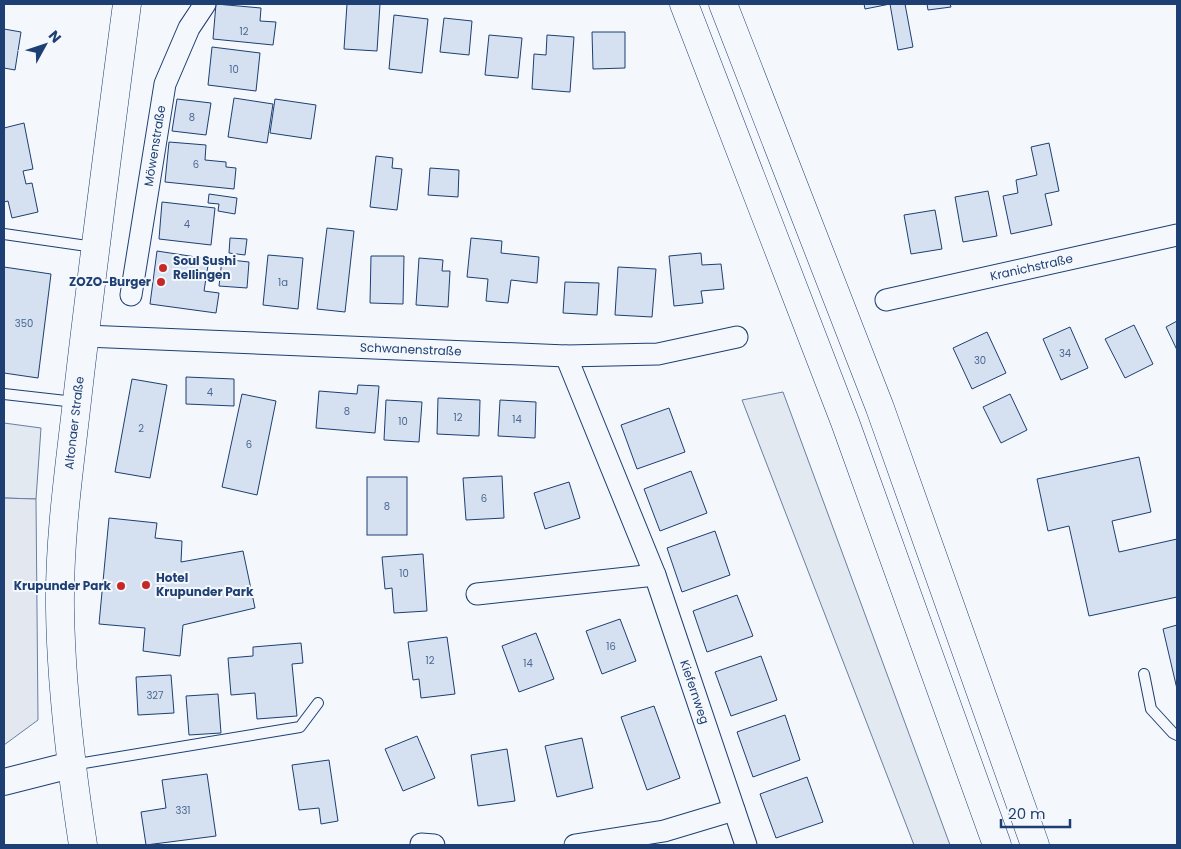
<svg xmlns="http://www.w3.org/2000/svg" width="1181" height="849" viewBox="0 0 1181 849" font-family="Poppins,sans-serif">
	<style>
		.green { fill: #e3e9f0; stroke: #687fa3 }
		.parking { fill: #e3e8f0; stroke: #687fa3 }
		.building { fill: #d5e0f0; stroke: #1d3f73 }
		.lines { fill: none; stroke-linecap: round; stroke-linejoin: round }
		.service-casing { stroke: #1d3f73; stroke-width: 12 }
		.minor-casing { stroke: #1d3f73; stroke-width: 23 }
		.tertiary-casing { stroke: #1d3f73; stroke-width: 28 }
		.secondary-casing { stroke: #1d3f73; stroke-width: 29 }
		.motorway-casing { stroke: #1d3f73; stroke-width: 29 }
		.service { stroke: #f4f7fb; stroke-width: 10 }
		.minor { stroke: #f4f7fb; stroke-width: 21 }
		.tertiary { stroke: #f4f7fb; stroke-width: 26 }
		.secondary { stroke: #f4f7fb; stroke-width: 28 }
		.motorway { stroke: #f4f7fb; stroke-width: 28 }
		.poi-dot { fill: #c62828; stroke: #f4f7fb; stroke-width: 2 }
		.labels { text-anchor: middle; stroke-width: 4; stroke-linejoin: round; paint-order: stroke }
		.number-label { font-size: 10px; fill: #4b6792 }
		.street-label { font-size: 12px; fill: #1d3f73; stroke: #f4f7fb }
		.poi-label { font-size: 12px; font-weight: bold; fill: #1d3f73; stroke: #f4f7fb; text-anchor: start }
	</style>
	<rect width="100%" height="100%" fill="#f4f7fb"/>
	<g class="green">
		<polygon points="783,392 950,845 914,845 742,400"/>
		<polygon points="4,423 41,428 36,499 4,498"/>
	</g>
	<polygon class="parking" points="4,498 36,499 38,720 4,745"/>
	<g class="building">
		<polygon points="216,4 261,8 260,21 276,22 273,45 213,39"/>
		<polygon points="347,4 380,4 377,51 344,49"/>
		<polygon points="864,4 905,4 913,47 898,50 890,4 865,9"/>
		<polygon points="927,4 950,4 951,7 928,10"/>
		<polygon points="394,15 428,19 422,73 389,69"/>
		<polygon points="444,18 472,21 469,55 440,52"/>
		<polygon points="4,29 21,32 15,70 4,68"/>
		<polygon points="592,32 625,32 625,68 593,69"/>
		<polygon points="489,35 522,38 518,78 485,75"/>
		<polygon points="547,35 574,37 570,92 532,89 534,54 546,55"/>
		<polygon points="212,47 260,53 256,91 208,85"/>
		<polygon points="234,98 273,104 267,143 228,137"/>
		<polygon points="177,99 211,103 206,135 172,131"/>
		<polygon points="275,99 316,105 311,139 270,133"/>
		<polygon points="24,123 33,169 23,171 26,184 32,183 38,212 12,218 8,201 4,202 4,128"/>
		<polygon points="169,142 206,145 205,160 226,162 226,167 236,168 234,189 165,182"/>
		<polygon points="1049,143 1059,191 1045,194 1052,225 1011,234 1003,196 1018,193 1016,180 1037,175 1031,147"/>
		<polygon points="376,156 393,158 392,168 402,169 397,210 370,207"/>
		<polygon points="430,168 459,170 458,197 428,195"/>
		<polygon points="988,191 997,236 963,242 955,197"/>
		<polygon points="209,194 237,198 235,214 218,211 219,204 208,203"/>
		<polygon points="162,202 215,208 211,245 159,239"/>
		<polygon points="935,210 942,249 911,254 904,215"/>
		<polygon points="327,228 354,231 345,312 317,309"/>
		<polygon points="230,238 247,239 245,255 229,253"/>
		<polygon points="471,238 502,241 501,253 539,257 537,283 511,280 508,303 486,301 488,279 467,277"/>
		<polygon points="157,251 209,259 204,291 219,293 216,313 150,304"/>
		<polygon points="701,253 702,265 721,264 724,289 701,291 703,303 674,306 669,256"/>
		<polygon points="268,255 303,258 298,309 263,305"/>
		<polygon points="371,256 404,256 403,304 370,303"/>
		<polygon points="419,258 443,260 442,271 450,271 448,307 416,305"/>
		<polygon points="222,259 249,262 247,288 219,286"/>
		<polygon points="4,267 51,274 38,378 4,373"/>
		<polygon points="618,267 656,269 652,317 615,315"/>
		<polygon points="565,282 599,283 597,315 563,313"/>
		<polygon points="1177,321 1177,350 1166,327"/>
		<polygon points="1134,325 1153,364 1125,378 1105,339"/>
		<polygon points="1070,327 1088,368 1061,380 1043,339"/>
		<polygon points="987,332 1006,373 972,389 953,348"/>
		<polygon points="186,377 234,379 234,406 186,404"/>
		<polygon points="132,379 167,385 150,478 115,472"/>
		<polygon points="358,385 379,386 375,433 316,428 319,391 357,394"/>
		<polygon points="242,394 276,401 257,495 222,487"/>
		<polygon points="1010,394 1027,430 1001,443 983,407"/>
		<polygon points="438,398 480,400 479,436 437,434"/>
		<polygon points="386,400 422,402 419,442 384,440"/>
		<polygon points="500,400 536,402 535,438 498,436"/>
		<polygon points="669,408 685,452 637,469 621,425"/>
		<polygon points="1139,457 1151,512 1112,521 1119,552 1177,539 1177,597 1089,616 1069,526 1048,531 1037,479"/>
		<polygon points="691,471 707,513 660,531 644,489"/>
		<polygon points="502,476 504,518 466,520 463,478"/>
		<rect x="367" y="477" width="40" height="58"/>
		<polygon points="569,482 580,518 545,529 534,493"/>
		<polygon points="109,518 157,523 155,538 182,541 181,562 243,551 255,608 183,625 180,656 143,651 145,628 99,624"/>
		<polygon points="715,531 730,575 682,592 667,548"/>
		<polygon points="423,554 427,611 394,613 392,588 385,589 382,557"/>
		<polygon points="737,595 753,636 707,652 693,611"/>
		<polygon points="620,619 636,661 602,674 586,631"/>
		<polygon points="1177,625 1177,689 1163,629"/>
		<polygon points="536,633 554,679 519,692 502,646"/>
		<polygon points="447,637 455,694 421,698 419,679 413,680 408,642"/>
		<polygon points="301,643 303,663 292,664 297,716 257,719 255,693 231,695 228,658 253,656 253,647"/>
		<polygon points="761,656 777,700 731,716 715,672"/>
		<polygon points="171,675 174,713 138,715 136,677"/>
		<polygon points="218,694 221,733 189,735 186,696"/>
		<polygon points="654,706 680,778 647,790 621,717"/>
		<polygon points="785,715 800,760 753,777 737,732"/>
		<polygon points="417,736 435,778 403,791 385,749"/>
		<polygon points="582,738 593,788 557,797 545,746"/>
		<polygon points="507,749 515,801 478,806 471,755"/>
		<polygon points="329,760 338,821 321,824 319,808 299,810 292,765"/>
		<polygon points="207,774 216,836 146,845 141,812 166,808 162,780"/>
		<polygon points="807,777 823,822 776,838 760,794"/>
	</g>
	<g class="lines">
		<defs>
			<g id="service">
				<polyline points="4,234 94,247"/>
				<polyline points="4,394 75,402"/>
				<polyline points="1144,674 1151,709 1173,733 1177,735"/>
				<polyline points="72,765 300,727 318,703"/>
			</g>
			<g id="minor">
				<path id="s1" d="M131,295L165,84L189,28L205,4"/>
				<path id="s2" d="M886,300L1177,235"/>
				<path id="s3" d="M85,336L566,356L658,354L737,337"/>
				<path id="s4" d="M566,356L655,575L746,845"/>
				<polyline points="477,594 655,575"/>
				<polyline points="421,844 434,845"/>
				<polyline points="575,845 664,831 734,810"/>
			</g>
			<polyline id="tertiary" points="4,782 71,765"/>
			<g id="secondary">
				<path id="s5" d="M83,845C71,767 61,688 60,608C59,536 70,464 78,392C93,262 110,133 127,4"/>
			</g>
			<g id="motorway">
				<polyline points="684,4 845,422 997,845"/>
				<polyline points="723,4 880,408 1035,845"/>
			</g>
		</defs>
		<use href="#service" class="service-casing"/>
		<use href="#minor" class="minor-casing"/>
		<use href="#tertiary" class="tertiary-casing"/>
		<use href="#secondary" class="secondary-casing"/>
		<use href="#motorway" class="motorway-casing"/>
		<use href="#service" class="service"/>
		<use href="#minor" class="minor"/>
		<use href="#tertiary" class="tertiary"/>
		<use href="#secondary" class="secondary"/>
		<use href="#motorway" class="motorway"/>
	</g>
	<g class="poi-dot">
		<circle cx="163" cy="268" r="5"/>
		<circle cx="161" cy="282" r="5"/>
		<circle cx="146" cy="585" r="5"/>
		<circle cx="121" cy="586" r="5"/>
	</g>
	<g class="labels">
		<g class="number-label">
			<text x="244" y="35">12</text>
			<text x="234" y="73">10</text>
			<text x="192" y="121">8</text>
			<text x="196" y="168">6</text>
			<text x="187" y="228">4</text>
			<text x="283" y="286">1a</text>
			<text x="24" y="327">350</text>
			<text x="1065" y="357">34</text>
			<text x="980" y="364">30</text>
			<text x="210" y="396">4</text>
			<text x="347" y="415">8</text>
			<text x="458" y="421">12</text>
			<text x="517" y="423">14</text>
			<text x="403" y="425">10</text>
			<text x="141" y="432">2</text>
			<text x="249" y="448">6</text>
			<text x="484" y="502">6</text>
			<text x="387" y="510">8</text>
			<text x="404" y="577">10</text>
			<text x="611" y="650">16</text>
			<text x="430" y="664">12</text>
			<text x="528" y="667">14</text>
			<text x="155" y="699">327</text>
			<text x="183" y="814">331</text>
		</g>
		<g class="street-label">
			<text dy="4" stroke="none"><textPath href="#s1" startOffset="151">Möwenstraße</textPath></text>
			<text dy="4" stroke="none"><textPath href="#s2" startOffset="149">Kranichstraße</textPath></text>
			<text dy="4" stroke="none"><textPath href="#s3" startOffset="326">Schwanenstraße</textPath></text>
			<text dy="4" stroke="none"><textPath href="#s5" startOffset="424">Altonaer Straße</textPath></text>
			<text dy="4" stroke="none"><textPath href="#s4" startOffset="360">Kiefernweg</textPath></text>
		</g>
		<g class="poi-label">
			<text x="173" y="265">Soul Sushi<tspan x="173" dy="14">Rellingen</tspan></text>
			<text x="151" y="286" text-anchor="end">ZOZO-Burger</text>
			<text x="156" y="582">Hotel<tspan x="156" dy="14">Krupunder Park</tspan></text>
			<text x="111" y="590" text-anchor="end">Krupunder Park</text>
		</g>
	</g>
	<rect width="1181" height="849" fill="none" stroke="#1d3f73" stroke-width="10"/>
	<g transform="translate(45 45) rotate(50)" stroke="#f4f7fb" stroke-width="4" paint-order="stroke">
	<path d="M0-4L9 19L0 12L-9 19Z" fill="#1d3f73"/>
	<text y="-8" font-size="14" font-weight="bold" text-anchor="middle" fill="#1d3f73">N</text>
	</g>
	<path d="M1001 819v8h69v-8" fill="none" stroke="#1d3f73" stroke-width="2.5"/>
	<text x="1008" y="819" font-size="15" fill="#1d3f73" stroke="#f4f7fb" stroke-width="4" paint-order="stroke">20 m</text>
</svg>
